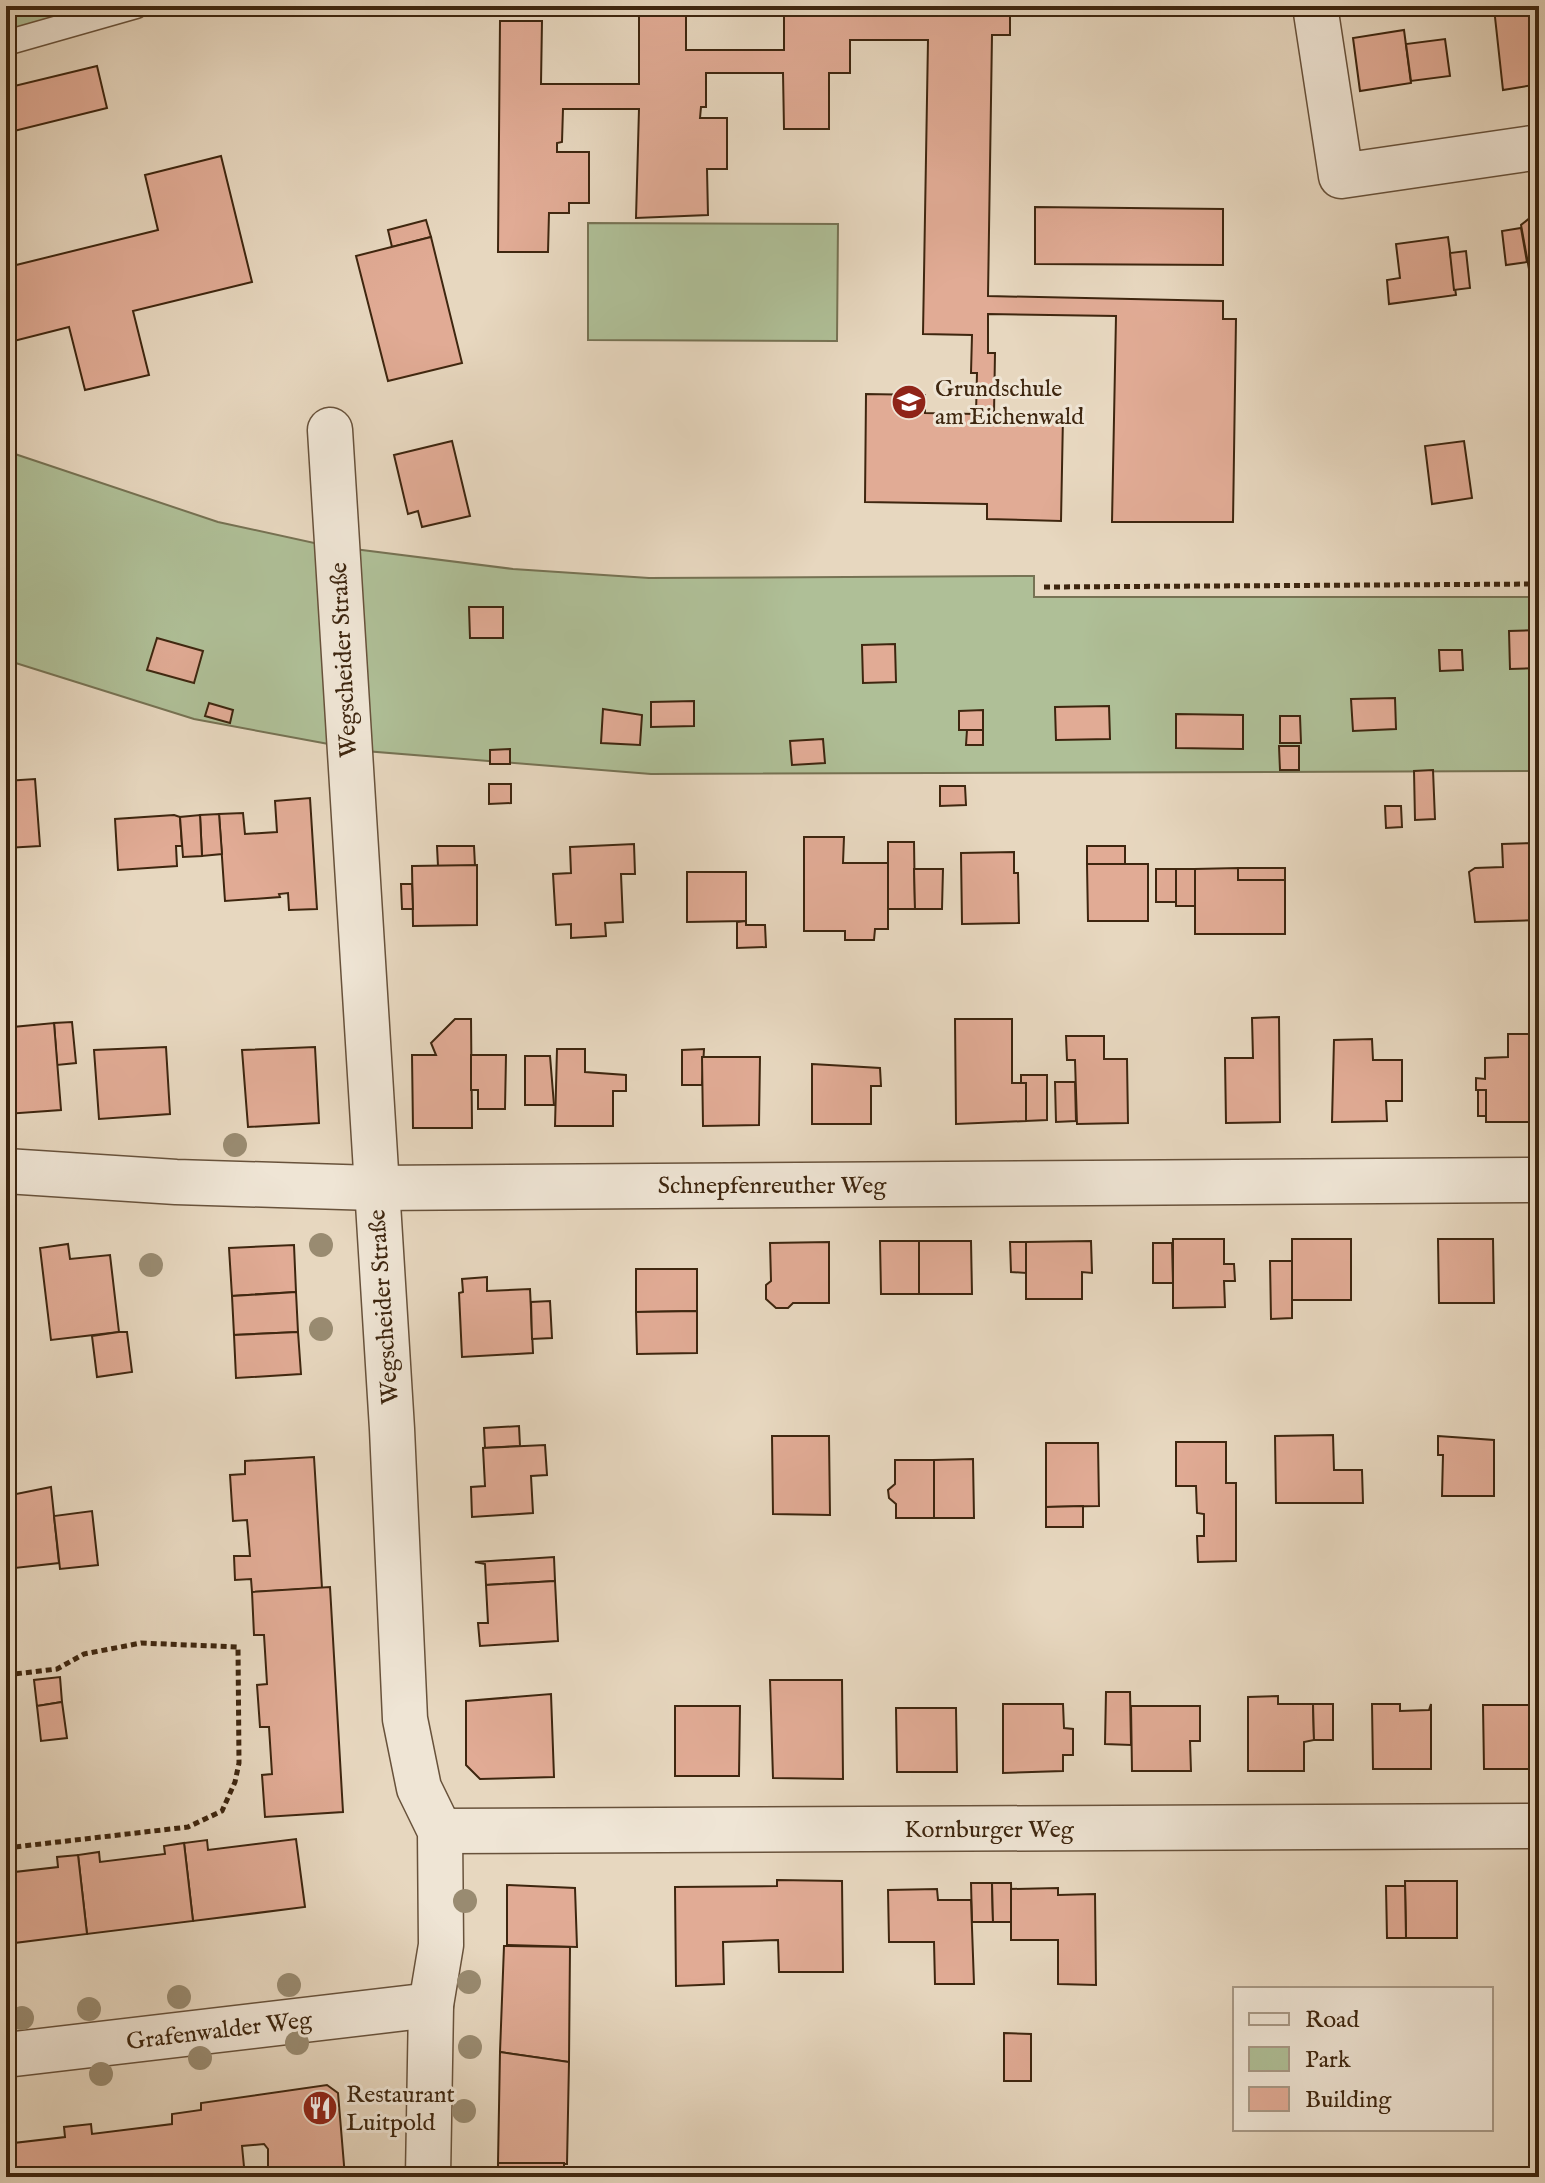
<svg xmlns="http://www.w3.org/2000/svg" width="1545" height="2183" viewBox="0 0 1545 2183" font-family="'IM FELL English',serif">
	<style>
		.green { fill: #afbf97; stroke: #767253; stroke-width: 2 }
		.building { fill: #e1ab95; stroke: #3e260f; stroke-width: 2 }
		.lines { fill: none; stroke-linecap: round; stroke-linejoin: round }
		.lane-casing { stroke: #68523b; stroke-width: 27 }
		.street-casing { stroke: #68523b; stroke-width: 47 }
		.path { stroke: #3e260f; stroke-width: 5; stroke-dasharray: 6 4; stroke-linecap: butt }
		.lane { stroke: #efe5d5; stroke-width: 24 }
		.street { stroke: #efe5d5; stroke-width: 44 }
		.tree { fill: #998b71 }
		.labels { text-anchor: middle; stroke-width: 6; stroke-linejoin: round; paint-order: stroke }
		.poi-label { font-size: 24px; fill: #3e260f; stroke: #efe5d5; text-anchor: start }
		.street-label { font-size: 24px; fill: #3e260f; stroke: #efe5d5 }
	</style>
	<rect width="100%" height="100%" fill="#e7d7bf"/>
	<filter id="stains"><feTurbulence type="fractalNoise" baseFrequency=".0025" numOctaves="4"/><feColorMatrix values="0 0 0 0 .2 0 0 0 0 .09 0 0 0 0 .02 0 0 0 .5 -.17"/></filter>
	<radialGradient id="worn" r=".72"><stop offset=".6" stop-color="#630" stop-opacity="0"/><stop offset="1" stop-color="#630" stop-opacity=".3"/></radialGradient>
	<g class="green">
		<polygon points="6,6 184,6 6,49"/>
		<polygon points="588,223 838,224 837,341 588,340"/>
		<polygon points="6,451 218,522 319,544 334,745 194,719 6,660"/>
		<polygon points="354,549 513,569 649,578 1034,576 1034,597 1539,597 1539,771 651,774 365,751"/>
	</g>
	<g class="building">
		<polygon points="639,6 686,6 686,50 784,50 784,6 829,6 829,15 927,15 927,6 1010,6 1010,35 992,35 988,296 1223,301 1223,319 1236,319 1233,522 1112,522 1116,316 988,314 988,353 995,353 994,414 1063,416 1061,521 987,519 987,504 865,502 866,394 925,395 925,413 976,414 977,373 971,373 972,335 923,334 928,40 850,40 850,73 829,73 829,129 784,129 783,73 706,73 706,107 701,107 700,118 727,118 727,169 707,169 708,215 636,218 639,109 563,109 562,142 557,143 557,152 589,152 589,203 569,203 569,213 549,213 548,252 498,252 500,21 542,21 541,84 639,84"/>
		<polygon points="1511,6 1539,6 1539,84 1503,90 1494,8"/>
		<polygon points="1404,30 1411,83 1360,91 1353,38"/>
		<polygon points="1445,39 1450,76 1411,81 1406,44"/>
		<polygon points="97,66 107,108 6,133 6,88"/>
		<polygon points="221,156 252,282 133,311 149,375 85,390 69,327 6,343 6,257 8,267 158,230 145,175"/>
		<polygon points="1035,207 1223,209 1223,265 1035,264"/>
		<polygon points="1539,216 1539,302 1535,302 1521,225 1531,217"/>
		<polygon points="426,220 431,237 392,247 388,230"/>
		<polygon points="1521,228 1527,262 1506,265 1502,231"/>
		<polygon points="431,237 462,363 388,381 356,256"/>
		<polygon points="1448,237 1456,295 1389,304 1387,280 1400,278 1396,244"/>
		<polygon points="1466,251 1470,288 1454,290 1450,253"/>
		<polygon points="452,441 470,516 422,527 418,511 408,514 394,455"/>
		<polygon points="1464,441 1472,498 1432,504 1425,446"/>
		<polygon points="469,607 503,607 503,638 470,638"/>
		<polygon points="1539,630 1539,668 1510,669 1509,631"/>
		<polygon points="157,638 203,651 194,683 147,670"/>
		<polygon points="895,644 896,682 863,683 862,645"/>
		<polygon points="1439,650 1462,650 1463,670 1440,671"/>
		<polygon points="1395,698 1396,729 1353,731 1351,699"/>
		<polygon points="694,701 694,726 651,727 651,702"/>
		<polygon points="209,703 233,710 230,723 205,716"/>
		<polygon points="1109,706 1110,739 1056,740 1055,707"/>
		<polygon points="603,709 642,715 640,745 601,743"/>
		<polygon points="983,710 983,730 959,730 959,711"/>
		<polygon points="1176,714 1243,715 1243,749 1176,748"/>
		<polygon points="1280,716 1300,716 1301,743 1280,743"/>
		<polygon points="967,730 983,730 983,745 966,745"/>
		<polygon points="823,739 825,763 792,765 790,741"/>
		<polygon points="1279,746 1299,746 1299,770 1280,770"/>
		<polygon points="510,749 510,764 490,764 490,750"/>
		<polygon points="1433,770 1435,819 1415,820 1414,771"/>
		<polygon points="35,779 40,846 6,848 6,781"/>
		<polygon points="489,784 511,784 511,803 489,804"/>
		<polygon points="940,786 965,786 966,805 940,806"/>
		<polygon points="310,798 317,909 289,910 288,893 279,894 280,897 225,901 219,814 243,813 245,834 277,832 275,801"/>
		<polygon points="1385,806 1401,806 1402,827 1386,828"/>
		<polygon points="219,814 222,854 202,856 200,815"/>
		<polygon points="174,815 180,817 182,846 176,846 177,866 118,870 115,819"/>
		<polygon points="200,815 202,856 183,857 180,817"/>
		<polygon points="804,837 844,837 843,863 888,863 888,929 875,929 874,940 845,940 845,931 804,931"/>
		<polygon points="888,842 914,842 915,909 888,909"/>
		<polygon points="1536,843 1539,920 1475,922 1469,872 1475,868 1503,867 1502,844"/>
		<polygon points="634,844 635,874 621,874 623,922 605,923 606,936 571,938 571,924 556,925 553,874 571,873 570,847"/>
		<polygon points="437,846 474,846 475,866 438,866"/>
		<rect x="1087" y="846" width="38" height="18"/>
		<polygon points="1014,852 1014,873 1018,873 1019,923 962,924 961,853"/>
		<polygon points="1087,864 1148,864 1148,921 1088,921"/>
		<polygon points="477,865 477,925 413,926 412,866"/>
		<polygon points="1238,868 1238,880 1285,880 1285,934 1195,934 1195,869"/>
		<rect x="1238" y="868" width="47" height="12"/>
		<polygon points="914,869 943,869 942,909 915,909"/>
		<polygon points="1156,869 1176,869 1177,902 1156,902"/>
		<rect x="1176" y="869" width="19" height="37"/>
		<polygon points="687,872 746,872 746,921 687,922"/>
		<polygon points="401,884 412,884 413,909 402,909"/>
		<polygon points="746,921 746,925 765,925 766,947 737,948 737,922"/>
		<polygon points="1279,1017 1280,1122 1226,1123 1225,1058 1253,1058 1252,1018"/>
		<polygon points="455,1019 471,1019 472,1128 413,1128 412,1055 436,1055 431,1043"/>
		<polygon points="955,1019 1012,1019 1012,1083 1026,1083 1026,1121 956,1124"/>
		<polygon points="72,1022 76,1063 57,1065 54,1023"/>
		<polygon points="54,1023 61,1110 6,1114 6,1043 14,1042 13,1027"/>
		<polygon points="1508,1034 1539,1034 1539,1122 1486,1122 1486,1090 1476,1090 1476,1078 1485,1079 1485,1058 1508,1057"/>
		<polygon points="1066,1036 1104,1036 1104,1059 1127,1059 1128,1123 1077,1124 1075,1060 1067,1060"/>
		<polygon points="1372,1039 1373,1060 1402,1060 1402,1101 1386,1101 1387,1121 1332,1122 1334,1040"/>
		<polygon points="166,1047 170,1114 99,1119 94,1050"/>
		<polygon points="315,1047 319,1123 248,1127 242,1050"/>
		<polygon points="557,1049 585,1049 585,1072 626,1075 626,1091 613,1091 613,1126 555,1126"/>
		<polygon points="704,1049 702,1085 682,1085 682,1050"/>
		<polygon points="471,1055 506,1055 505,1109 478,1109 478,1090 471,1090"/>
		<polygon points="525,1056 550,1056 554,1105 525,1105"/>
		<polygon points="702,1057 760,1057 759,1125 703,1126"/>
		<polygon points="812,1064 880,1068 881,1086 871,1086 871,1124 812,1124"/>
		<polygon points="1021,1075 1047,1075 1047,1120 1026,1121 1026,1083 1021,1083"/>
		<polygon points="1055,1082 1075,1082 1076,1121 1056,1122"/>
		<rect x="1478" y="1090" width="8" height="26"/>
		<polygon points="1173,1239 1224,1239 1224,1264 1234,1264 1235,1281 1224,1281 1225,1307 1173,1308"/>
		<rect x="1292" y="1239" width="59" height="61"/>
		<polygon points="1438,1239 1493,1239 1494,1303 1439,1303"/>
		<polygon points="880,1241 919,1241 919,1294 881,1294"/>
		<polygon points="919,1241 971,1241 972,1294 919,1294"/>
		<polygon points="1091,1241 1092,1273 1082,1272 1082,1299 1026,1299 1026,1242"/>
		<polygon points="829,1242 829,1303 793,1303 788,1308 776,1308 766,1299 766,1285 771,1281 770,1243"/>
		<polygon points="1010,1242 1026,1242 1026,1273 1011,1272"/>
		<polygon points="1153,1243 1172,1243 1173,1283 1153,1283"/>
		<polygon points="68,1244 70,1259 110,1255 119,1332 51,1340 40,1248"/>
		<polygon points="294,1245 296,1292 232,1296 229,1248"/>
		<polygon points="1270,1261 1292,1261 1292,1318 1271,1319"/>
		<polygon points="636,1269 697,1269 697,1311 636,1312"/>
		<polygon points="487,1277 487,1291 530,1289 533,1353 462,1357 459,1293 463,1292 462,1279"/>
		<polygon points="296,1292 298,1332 234,1335 232,1296"/>
		<polygon points="550,1301 552,1338 532,1339 531,1302"/>
		<polygon points="697,1311 697,1353 637,1354 636,1312"/>
		<polygon points="119,1332 127,1332 132,1372 97,1377 92,1336"/>
		<polygon points="298,1332 301,1374 236,1378 234,1335"/>
		<polygon points="519,1426 520,1446 485,1448 484,1428"/>
		<polygon points="1333,1435 1334,1470 1362,1470 1363,1503 1276,1503 1275,1436"/>
		<polygon points="772,1436 829,1436 830,1515 773,1514"/>
		<polygon points="1438,1436 1494,1440 1494,1496 1442,1496 1443,1455 1438,1455"/>
		<polygon points="1176,1442 1226,1442 1226,1483 1236,1483 1236,1561 1198,1562 1197,1536 1204,1536 1204,1514 1197,1513 1196,1486 1176,1486"/>
		<polygon points="1046,1443 1098,1443 1099,1506 1046,1507"/>
		<polygon points="545,1445 547,1475 531,1476 533,1513 472,1517 471,1487 485,1486 483,1448"/>
		<polygon points="314,1457 322,1588 252,1592 251,1579 235,1580 234,1556 250,1556 247,1520 233,1521 230,1475 245,1474 245,1461"/>
		<polygon points="973,1459 974,1518 934,1518 934,1460"/>
		<polygon points="895,1460 934,1460 934,1518 896,1518 896,1504 889,1498 888,1490 895,1484"/>
		<polygon points="51,1487 59,1563 6,1569 6,1496"/>
		<polygon points="1083,1506 1083,1527 1046,1527 1046,1507"/>
		<polygon points="92,1511 98,1565 60,1569 54,1516"/>
		<polygon points="554,1557 555,1581 486,1585 485,1564 475,1562"/>
		<polygon points="555,1581 558,1641 480,1646 478,1623 488,1623 486,1585"/>
		<polygon points="330,1587 343,1812 265,1817 262,1775 272,1774 269,1727 260,1727 257,1685 267,1684 264,1635 254,1635 252,1592"/>
		<polygon points="60,1677 62,1702 37,1706 34,1680"/>
		<polygon points="770,1680 842,1680 843,1779 773,1778"/>
		<polygon points="1106,1692 1130,1692 1131,1745 1105,1744"/>
		<polygon points="551,1694 554,1777 480,1779 466,1765 466,1701"/>
		<polygon points="1278,1696 1278,1704 1313,1704 1314,1740 1304,1742 1304,1771 1248,1771 1248,1697"/>
		<polygon points="62,1702 67,1738 41,1741 37,1706"/>
		<polygon points="1003,1704 1063,1704 1064,1728 1073,1729 1073,1755 1063,1755 1063,1771 1003,1773"/>
		<polygon points="1313,1704 1333,1704 1333,1740 1314,1740"/>
		<polygon points="1372,1704 1400,1704 1400,1711 1429,1710 1431,1704 1431,1769 1373,1769"/>
		<polygon points="1483,1705 1539,1705 1539,1769 1484,1769"/>
		<polygon points="675,1706 740,1706 739,1776 675,1776"/>
		<polygon points="1131,1706 1200,1706 1200,1741 1190,1741 1191,1771 1132,1771"/>
		<polygon points="896,1708 956,1708 957,1772 897,1772"/>
		<polygon points="296,1839 305,1907 193,1921 184,1843 207,1840 208,1850"/>
		<polygon points="184,1843 193,1921 87,1934 78,1855 99,1852 100,1862 165,1854 164,1846"/>
		<polygon points="78,1855 87,1934 6,1944 6,1873 58,1867 57,1857"/>
		<polygon points="777,1880 842,1881 843,1972 779,1972 778,1940 723,1942 724,1984 676,1986 675,1887 777,1886"/>
		<polygon points="1405,1881 1457,1881 1457,1938 1406,1938"/>
		<polygon points="971,1883 992,1883 993,1922 972,1922"/>
		<polygon points="992,1883 1011,1883 1012,1922 993,1922"/>
		<polygon points="507,1885 575,1888 577,1947 507,1945"/>
		<polygon points="1386,1886 1405,1886 1406,1938 1387,1938"/>
		<polygon points="1058,1888 1058,1895 1095,1894 1096,1985 1058,1984 1058,1940 1011,1940 1011,1889"/>
		<polygon points="937,1889 938,1900 971,1900 974,1984 935,1984 934,1942 889,1942 888,1890"/>
		<polygon points="504,1946 570,1947 569,2062 500,2052"/>
		<polygon points="1004,2033 1031,2034 1031,2081 1004,2081"/>
		<polygon points="500,2052 569,2062 567,2164 498,2163"/>
		<polygon points="327,2085 338,2093 345,2177 268,2177 268,2149 264,2144 242,2146 245,2177 17,2177 14,2143 65,2137 64,2127 91,2124 92,2134 172,2124 172,2114 201,2110 201,2103"/>
		<rect x="498" y="2163" width="66" height="14"/>
	</g>
	<g class="lines">
		<defs>
			<polyline id="lane" points="6,43 136,6"/>
			<g id="street">
				<polyline points="1315,6 1341,176 1539,147"/>
				<polyline points="330,430 392,1429 405,1719 419,1788 440,1831 441,1945 431,2005 428,2177"/>
				<polyline points="6,1171 176,1182 374,1188 1539,1180"/>
				<polyline points="440,1831 1539,1826"/>
				<polyline points="6,2055 431,2005"/>
			</g>
		</defs>
		<use href="#lane" class="lane-casing"/>
		<use href="#street" class="street-casing"/>
		<g class="path">
			<polyline points="1044,587 1539,584"/>
			<polyline points="6,1675 57,1669 84,1654 141,1643 238,1647 239,1763 235,1782 222,1811 188,1827 6,1848"/>
		</g>
		<use href="#lane" class="lane"/>
		<use href="#street" class="street"/>
	</g>
	<g class="tree">
		<circle cx="235" cy="1145" r="12"/>
		<circle cx="321" cy="1245" r="12"/>
		<circle cx="151" cy="1265" r="12"/>
		<circle cx="321" cy="1329" r="12"/>
		<circle cx="465" cy="1901" r="12"/>
		<circle cx="469" cy="1982" r="12"/>
		<circle cx="289" cy="1985" r="12"/>
		<circle cx="179" cy="1997" r="12"/>
		<circle cx="89" cy="2009" r="12"/>
		<circle cx="22" cy="2018" r="12"/>
		<circle cx="297" cy="2043" r="12"/>
		<circle cx="470" cy="2047" r="12"/>
		<circle cx="200" cy="2058" r="12"/>
		<circle cx="101" cy="2074" r="12"/>
		<circle cx="464" cy="2111" r="12"/>
	</g>
	<defs>
		<symbol id="school-disc" viewBox="-11 -11 22 22"><circle r="9.5" fill="#8f2418" stroke="#efe5d5"/><path d="M0-5L7-2L0 1L-7-2ZM-4 1L0 2.5L4 1V4Q0 6-4 4Z" fill="#fff"/></symbol>
		<symbol id="restaurant-disc" viewBox="-11 -11 22 22"><circle r="9.5" fill="#8f2418" stroke="#efe5d5"/><path d="M-5-6h1v4h1v-4h1v4h1v-4h1v5L-1.5 .5V6h-2V.5L-5-1ZM5-6V6H3V1.5H1.5Q1.5-4 5-6Z" fill="#fff"/></symbol>
	</defs>
	<g fill-rule="evenodd">
		<use href="#school-disc" x="889" y="382" width="40" height="40"/>
		<use href="#restaurant-disc" x="300" y="2088" width="40" height="40"/>
	</g>
	<g class="labels">
		<g class="poi-label">
			<text x="935" y="396">Grundschule<tspan x="935" dy="28">am Eichenwald</tspan></text>
			<text x="346" y="2102">Restaurant<tspan x="346" dy="28">Luitpold</tspan></text>
		</g>
		<g class="street-label">
			<text transform="translate(343 660) rotate(-93)" y="8">Wegscheider Straße</text>
			<text x="772" y="1193">Schnepfenreuther Weg</text>
			<text transform="translate(383 1307) rotate(-94)" y="8">Wegscheider Straße</text>
			<text x="989" y="1837">Kornburger Weg</text>
			<text transform="translate(219 2030) rotate(-7)" y="8">Grafenwalder Weg</text>
		</g>
	</g>
	<rect width="1545" height="2183" fill="none" stroke="#e7d7bf" stroke-width="32"/>
	<rect x="8" y="8" width="1529" height="2167" fill="none" stroke="#3e260f" stroke-width="4"/>
	<rect x="16" y="16" width="1513" height="2151" fill="none" stroke="#3e260f" stroke-width="2"/>
	<rect x="1233" y="1987" width="260" height="144" fill="#efe5d5" stroke="#a89986" stroke-width="2"/>
	<rect x="1249" y="2013" width="40" height="12" fill="#efe5d5" stroke="#a89986" stroke-width="2"/>
	<text x="1305" y="2027" font-size="24" fill="#3e260f">Road</text>
	<rect x="1249" y="2047" width="40" height="24" fill="#afbf97" stroke="#a89986" stroke-width="2"/>
	<text x="1305" y="2067" font-size="24" fill="#3e260f">Park</text>
	<rect x="1249" y="2087" width="40" height="24" fill="#e1ab95" stroke="#a89986" stroke-width="2"/>
	<text x="1305" y="2107" font-size="24" fill="#3e260f">Building</text>
	<rect width="100%" height="100%" filter="url(#stains)"/>
	<rect width="100%" height="100%" fill="url(#worn)"/>
</svg>
